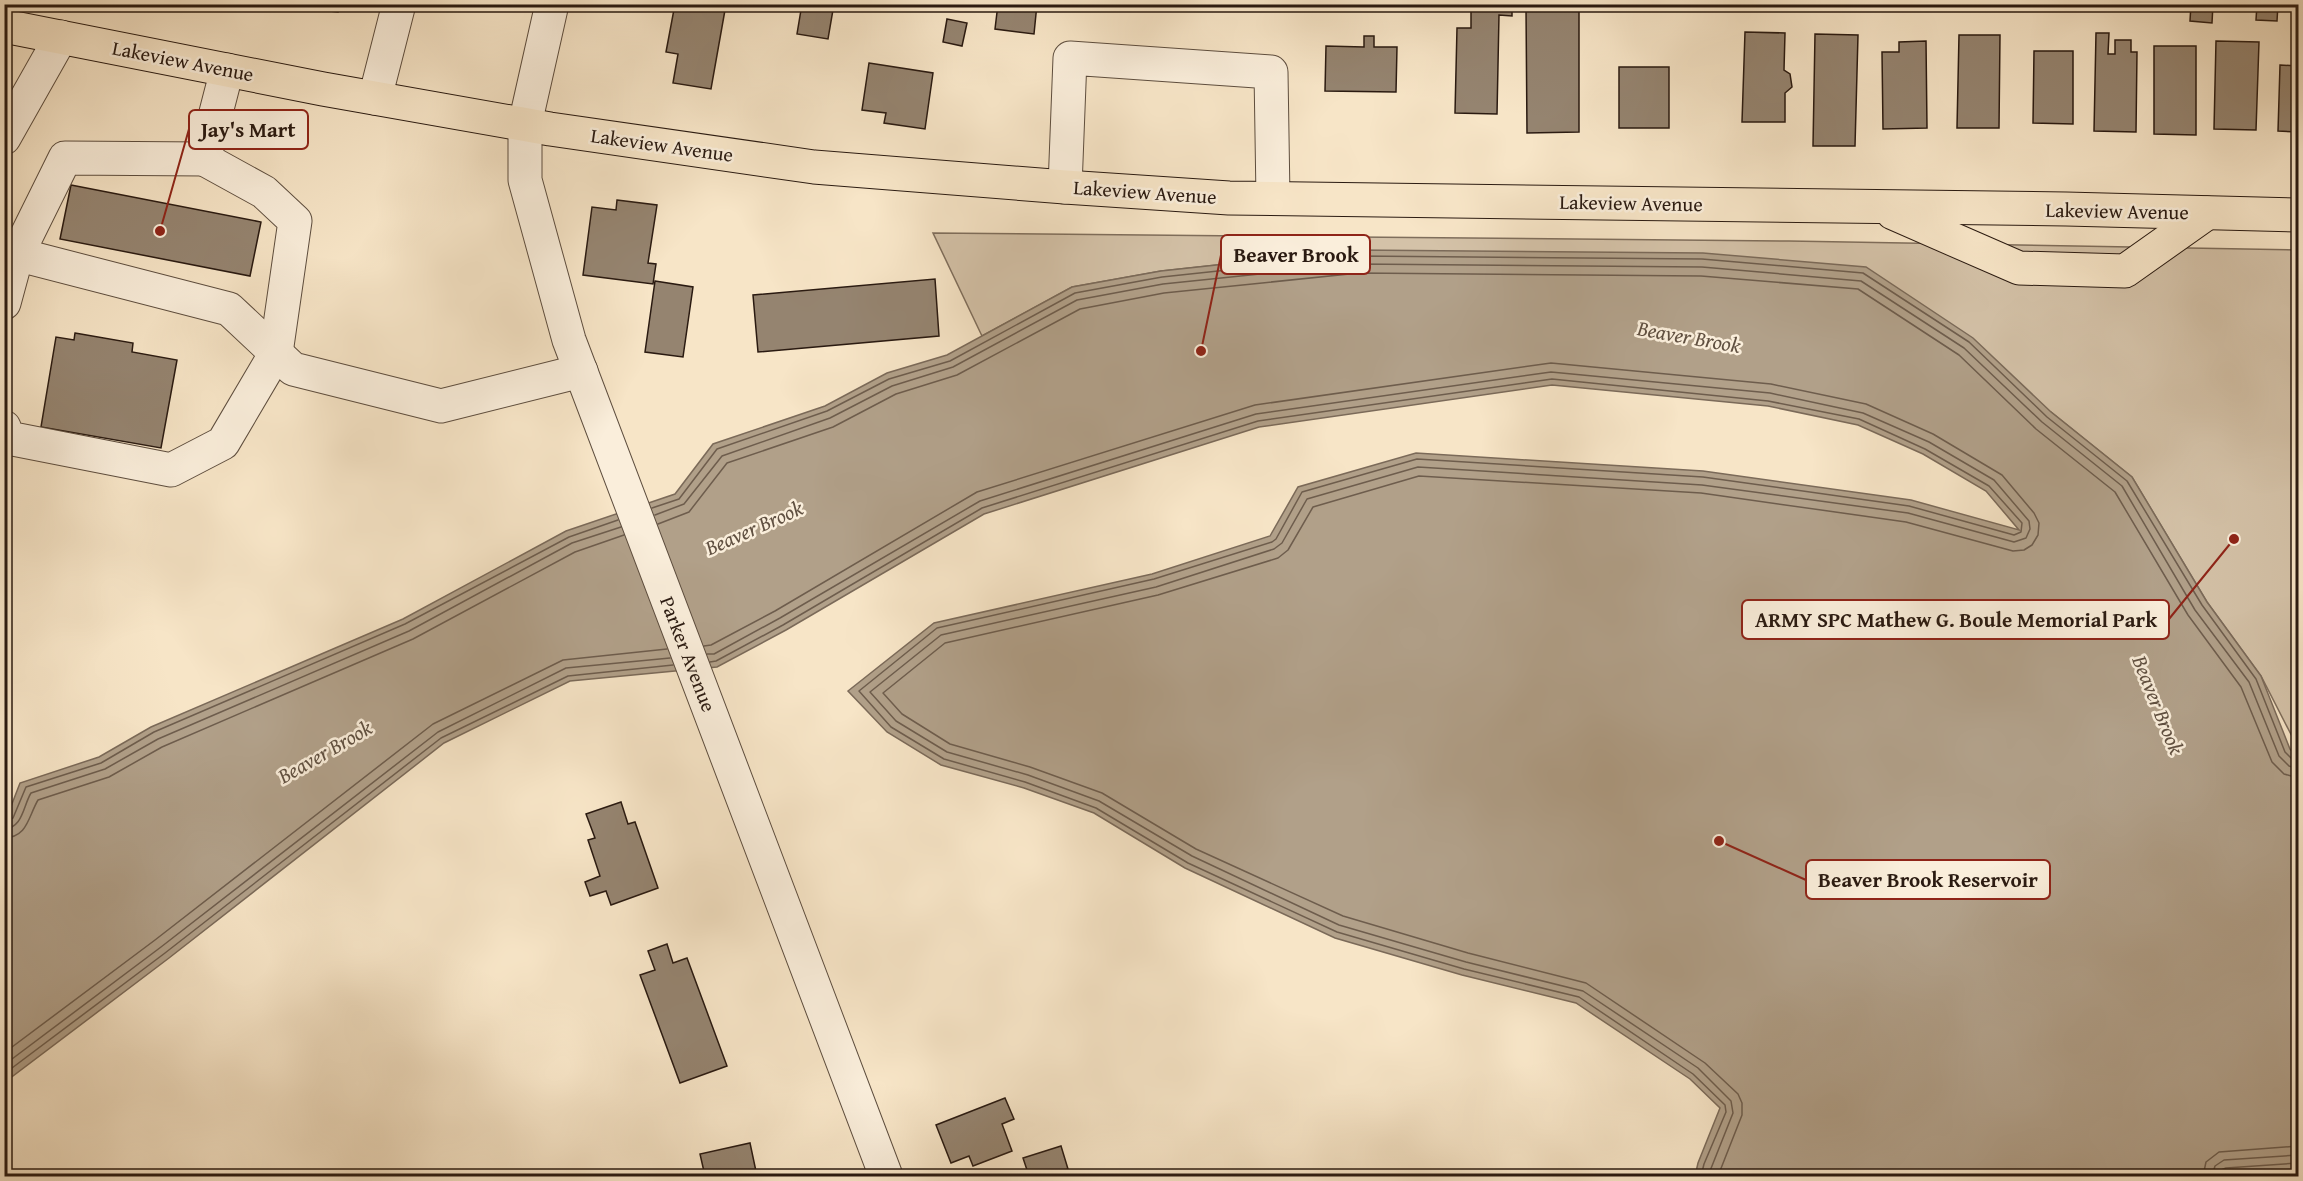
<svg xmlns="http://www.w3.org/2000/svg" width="2303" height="1181" viewBox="0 0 2303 1181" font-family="'Gentium Book Plus',serif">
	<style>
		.green { fill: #d4c2a8; stroke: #7f6e5c; stroke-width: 1.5 }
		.water { fill: #b1a089; stroke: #7b6a59; stroke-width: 1.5 }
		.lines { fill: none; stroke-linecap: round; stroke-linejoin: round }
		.shore { stroke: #6e5d4d; stroke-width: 1.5 }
		.building { fill: #958470; stroke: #2a1a11; stroke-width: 1.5 }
		.minor-casing { stroke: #5d4d3e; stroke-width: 35 }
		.major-casing { stroke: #2a1a11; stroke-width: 35 }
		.minor { stroke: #faeedb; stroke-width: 33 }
		.major { stroke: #f7e5c7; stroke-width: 33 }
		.labels { text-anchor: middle; stroke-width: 5; stroke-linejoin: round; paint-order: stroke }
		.street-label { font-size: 20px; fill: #2a1a11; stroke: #faeedb }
		.water-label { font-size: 21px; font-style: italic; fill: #605041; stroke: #faeedb }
		.leader { fill: none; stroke: #8f2418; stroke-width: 2 }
		.callout-dot { fill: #8f2418; stroke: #faeedb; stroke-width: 2 }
		.callout { fill: #faeedb; stroke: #8f2418; stroke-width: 2 }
		.callout-label { font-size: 21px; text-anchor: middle; font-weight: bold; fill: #2a1a11 }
	</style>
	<rect width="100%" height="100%" fill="#f7e5c7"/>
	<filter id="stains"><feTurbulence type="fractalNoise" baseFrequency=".00333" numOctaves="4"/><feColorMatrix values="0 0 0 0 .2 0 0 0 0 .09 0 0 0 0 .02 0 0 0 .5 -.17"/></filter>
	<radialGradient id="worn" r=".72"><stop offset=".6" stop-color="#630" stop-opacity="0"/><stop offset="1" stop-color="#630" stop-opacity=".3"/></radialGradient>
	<polygon class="green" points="933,233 1789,241 2298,250 2298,748 2261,676 2207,602 2132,477 2051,412 1357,250 1161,271 1072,287 982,336"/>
	<polygon class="water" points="1357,250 1703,253 1866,267 1973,338 2051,412 2132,477 2207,602 2261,676 2290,749 2298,758 2298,1169 2190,1176 1695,1176 1698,1163 1720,1108 1690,1079 1576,1003 1462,975 1335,938 1185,868 1094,813 1024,788 941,765 887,732 848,691 934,623 1152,574 1270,536 1298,487 1416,453 1703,471 1911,500 2019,530 1986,491 1923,454 1858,425 1768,406 1552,385 1259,427 984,514 786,630 717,667 570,681 444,743 169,958 5,1082 5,822 20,783 99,757 151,727 403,619 566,531 675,494 713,444 825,406 887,373 947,355 1072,287 1161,271"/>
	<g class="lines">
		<g class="shore">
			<polyline points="652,508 679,499 717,449 827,411 889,379 950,361 1075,293 1162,277 1358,256 1702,259 1863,273 1969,342 2047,417 2127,481 2202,605 2256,679 2285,752 2293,760 2298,761"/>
			<polyline points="655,515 684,504 722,456 830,418 892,386 953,367 1077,300 1163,284 1358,264 1702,267 1861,281 1964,348 2042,422 2122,486 2195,610 2249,682 2279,756 2289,766 2298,769"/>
			<polyline points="658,524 689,512 727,463 833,427 896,394 957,375 1080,309 1164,293 1359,273 1701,276 1858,289 1959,355 2036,429 2115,492 2188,615 2241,687 2272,762 2284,774 2298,778"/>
			<polyline points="704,646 711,645 775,611 977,492 1255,405 1551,363 1771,384 1866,404 1933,434 2002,475 2034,513 2039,523 2038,535 2032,545 2024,550 2013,551 1906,522 1701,493 1419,476 1313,507 1288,550 1278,558 1158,595 945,643 883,693 902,714 950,744 1030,767 1102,793 1196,849 1343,916 1468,953 1586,983 1705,1063 1738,1094 1742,1103 1742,1115 1718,1176"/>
			<polyline points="707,654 714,654 780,618 980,501 1256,414 1551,372 1770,393 1863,413 1929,442 1994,480 2029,521 2030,529 2026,538 2014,542 1908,513 1702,485 1418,467 1307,499 1282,543 1274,549 1156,587 941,635 870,692 896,721 947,752 1028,775 1099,801 1192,856 1339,925 1466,962 1583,991 1698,1068 1731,1101 1733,1113 1708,1176"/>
			<polyline points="710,662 716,661 783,625 982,508 1258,421 1552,379 1768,401 1859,419 1925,449 1989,486 2022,523 2021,532 2014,535 1909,506 1703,477 1417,459 1302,492 1276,539 1272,542 1154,579 937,628 859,691 891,727 944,759 1025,782 1096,808 1188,863 1337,932 1464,969 1579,997 1693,1074 1725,1105 1726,1112 1704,1164 1701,1176"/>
			<polyline points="4,822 13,818 26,787 101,763 154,732 405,624 569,537 618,520"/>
			<path d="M4,829C23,828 23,806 31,793L105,769L158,739L409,631L572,543L621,527"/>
			<path d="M4,838C28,837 28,817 38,800L109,777L162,747L413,639L575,552L624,535"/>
			<polyline points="4,1053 155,940 433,724 563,660 667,649"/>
			<polyline points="4,1065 161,947 438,732 566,668 670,658"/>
			<polyline points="4,1074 165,953 441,738 568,676 673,665"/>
			<polyline points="2203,1176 2206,1162 2219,1152 2298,1146"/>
			<polyline points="2212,1176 2215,1166 2224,1160 2298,1155"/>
			<polyline points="2220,1176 2221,1170 2226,1168 2298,1163"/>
		</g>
	</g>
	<g class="building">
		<polygon points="302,4 339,4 338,12 302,8"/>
		<polygon points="675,4 693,4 725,10 711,89 673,83 678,54 666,52"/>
		<polygon points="802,4 834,4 828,39 797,34"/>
		<polygon points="998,4 1037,4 1034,34 995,29"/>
		<polygon points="1471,4 1512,4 1512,16 1499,15 1497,114 1455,113 1457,28 1471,28"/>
		<polygon points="2191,4 2213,4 2212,23 2190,21"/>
		<polygon points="2257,4 2278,4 2277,21 2256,20"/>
		<polygon points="1526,8 1579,8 1579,132 1527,133"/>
		<polygon points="947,19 967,23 962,46 943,42"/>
		<polygon points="1745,32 1785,33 1784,70 1790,74 1792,87 1785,93 1785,122 1742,122"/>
		<polygon points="2096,33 2109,33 2108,54 2115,54 2115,40 2131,40 2131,52 2137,52 2136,132 2094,131"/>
		<polygon points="1815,34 1858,35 1855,146 1813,146"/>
		<polygon points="1959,35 2000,35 1999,128 1957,128"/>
		<polygon points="1364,36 1374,36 1374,47 1397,47 1396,92 1325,91 1326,46 1364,47"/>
		<polygon points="1926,41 1927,128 1883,129 1882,52 1899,52 1899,42"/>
		<polygon points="2216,41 2259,42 2256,130 2214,129"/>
		<polygon points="2154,46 2196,46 2196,135 2154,134"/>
		<polygon points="2034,51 2073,51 2073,124 2033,123"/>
		<polygon points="869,63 933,73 925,129 884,123 886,113 862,110"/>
		<polygon points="2280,65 2298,66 2298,132 2278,131"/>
		<rect x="1619" y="67" width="50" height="61"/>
		<polygon points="71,185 261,222 250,276 60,239"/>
		<polygon points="617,200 657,205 648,263 656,264 653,284 583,275 592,207 616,210"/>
		<polygon points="935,279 939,336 758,352 753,295"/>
		<polygon points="655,281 693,287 683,357 645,352"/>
		<polygon points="75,333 133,343 132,352 177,360 161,448 41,427 56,337 74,340"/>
		<polygon points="621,802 628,824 635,822 658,888 611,905 606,891 590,896 585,882 600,876 588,840 595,838 586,814"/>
		<polygon points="667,944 673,963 687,958 727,1066 680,1083 640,975 655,970 648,951"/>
		<polygon points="1005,1098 1014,1119 1002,1124 1012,1151 973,1166 969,1156 951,1163 936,1125"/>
		<polygon points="750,1143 757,1176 705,1176 700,1154"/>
		<polygon points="1061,1146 1068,1169 1045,1176 1029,1176 1023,1158"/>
	</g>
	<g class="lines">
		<defs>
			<g id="minor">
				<polyline points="552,4 525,124 525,180 569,340 886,1176"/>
				<polyline points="375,98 399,4"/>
				<polyline points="4,138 61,37"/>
				<polyline points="1065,187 1070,58 1271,72 1273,198"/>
				<polyline points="4,251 229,309 293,369 441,406 581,371"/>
				<polyline points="4,303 17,255 65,158 204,159 227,70"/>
				<polyline points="4,427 8,438 171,470 223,443 276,353 295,221 264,192 204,159"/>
			</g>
			<g id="major">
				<polyline points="4,26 323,89 550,129 814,167 1065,187 1229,198 2066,209 2298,215"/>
				<polyline points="1893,213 2019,268 2125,271 2207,213"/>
			</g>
		</defs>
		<use href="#minor" class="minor-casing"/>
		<use href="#major" class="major-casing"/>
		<use href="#minor" class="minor"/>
		<use href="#major" class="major"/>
	</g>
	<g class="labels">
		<g class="street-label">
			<text transform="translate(183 61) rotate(11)" y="7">Lakeview Avenue</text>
			<text transform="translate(662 145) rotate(8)" y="7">Lakeview Avenue</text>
			<text transform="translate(1145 192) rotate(4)" y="7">Lakeview Avenue</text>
			<text transform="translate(1631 203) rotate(1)" y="7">Lakeview Avenue</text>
			<text transform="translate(2117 211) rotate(1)" y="7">Lakeview Avenue</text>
			<text transform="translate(688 654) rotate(69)" y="7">Parker Avenue</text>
		</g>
		<g class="water-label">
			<text transform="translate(1689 337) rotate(10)" y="7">Beaver Brook</text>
			<text transform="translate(754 528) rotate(-24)" y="7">Beaver Brook</text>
			<text transform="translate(2158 705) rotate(68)" y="7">Beaver Brook</text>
			<text transform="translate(325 752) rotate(-30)" y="7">Beaver Brook</text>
		</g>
	</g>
	<path class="leader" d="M160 231L189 129M1201 351L1221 255M2234 539L2169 619M1719 841L1806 880"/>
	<g class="callout-dot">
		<circle cx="160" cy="231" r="6"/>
		<circle cx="1201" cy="351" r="6"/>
		<circle cx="2234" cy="539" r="6"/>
		<circle cx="1719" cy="841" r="6"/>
	</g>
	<g class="callout">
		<rect x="189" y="110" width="119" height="39" rx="6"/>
		<rect x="1221" y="235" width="149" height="39" rx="6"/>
		<rect x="1742" y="600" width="427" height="39" rx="6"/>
		<rect x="1806" y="860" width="244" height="39" rx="6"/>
	</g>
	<g class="callout-label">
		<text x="248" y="137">Jay's Mart</text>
		<text x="1296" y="262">Beaver Brook</text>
		<text x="1956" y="627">ARMY SPC Mathew G. Boule Memorial Park</text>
		<text x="1928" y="887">Beaver Brook Reservoir</text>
	</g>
	<rect width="2303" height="1181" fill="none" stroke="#f7e5c7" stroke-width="24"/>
	<rect x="6" y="6" width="2291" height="1169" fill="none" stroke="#2a1a11" stroke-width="3"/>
	<rect x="12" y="12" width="2279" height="1157" fill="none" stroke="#2a1a11" stroke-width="1.5"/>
	<rect width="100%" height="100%" filter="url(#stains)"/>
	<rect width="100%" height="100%" fill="url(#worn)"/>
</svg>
